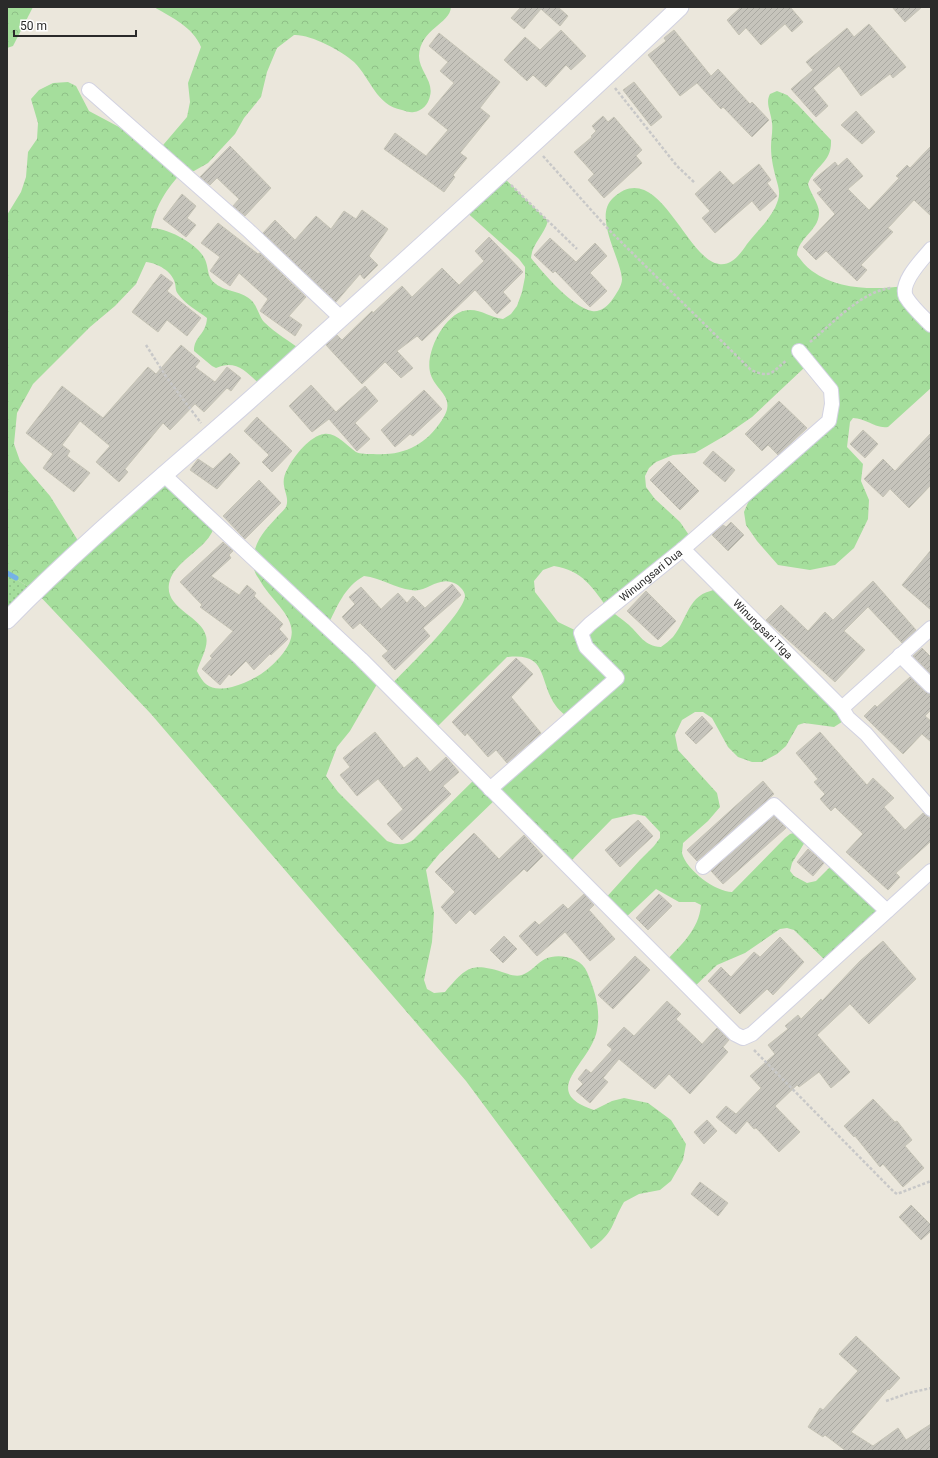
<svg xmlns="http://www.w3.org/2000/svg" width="938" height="1458" viewBox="0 0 938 1458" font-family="Roboto,sans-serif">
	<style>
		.grass { fill: url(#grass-dots) }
		.forest { fill: url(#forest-crowns); fill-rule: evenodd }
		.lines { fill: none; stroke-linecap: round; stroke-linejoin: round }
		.stream { stroke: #75b2e7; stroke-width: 5 }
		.building { fill: url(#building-hatch); stroke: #c6c4b6 }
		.minor-casing { stroke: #d2d2e1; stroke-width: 16 }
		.tertiary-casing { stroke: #d2d2e1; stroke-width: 19 }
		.path { stroke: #c8c8c8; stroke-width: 2.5; stroke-dasharray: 3 2; stroke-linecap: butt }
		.minor { stroke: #fff; stroke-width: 14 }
		.tertiary { stroke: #fff; stroke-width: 17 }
		.labels { text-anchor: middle; stroke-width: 3; stroke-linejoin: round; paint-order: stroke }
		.street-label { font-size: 11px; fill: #2a2a2a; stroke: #fff }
	</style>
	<defs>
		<pattern id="grass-dots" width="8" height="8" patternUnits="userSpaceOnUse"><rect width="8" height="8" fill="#a5de9c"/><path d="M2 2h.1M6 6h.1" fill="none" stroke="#8ebf87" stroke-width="1.8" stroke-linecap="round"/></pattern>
		<pattern id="forest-crowns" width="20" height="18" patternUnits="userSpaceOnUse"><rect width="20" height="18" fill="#a5de9c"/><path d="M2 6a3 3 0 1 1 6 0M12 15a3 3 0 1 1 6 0" fill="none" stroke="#8ebf87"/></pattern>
		<pattern id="building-hatch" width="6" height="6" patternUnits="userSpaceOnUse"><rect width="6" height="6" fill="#c6c4bc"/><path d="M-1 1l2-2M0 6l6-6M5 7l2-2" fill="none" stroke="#aaa9a2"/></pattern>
	</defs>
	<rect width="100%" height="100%" fill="#ebe7dc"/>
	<polygon class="grass" points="7,573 36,592 7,620"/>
	<g class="forest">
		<polygon points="7,7 33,7 13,46 7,48"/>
		<path d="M154,7H451C450,24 420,29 419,56C419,71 434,81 430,96C428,105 422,111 414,112C410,113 406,111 402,110C376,105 371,79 354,62C342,51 310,34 294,35L277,48L267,72L261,97L244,118L235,134L208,163L194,171L182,172C166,190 157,203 151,228C168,228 201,245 206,262C209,271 207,278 216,284C226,292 243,291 252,301C257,306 259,316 264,322C275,333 291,342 304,352L263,388C249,374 237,358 216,368L212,366L194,351C194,336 206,335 207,318C198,311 185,304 178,294C175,290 176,287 175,283C172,271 157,263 146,262L136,284L115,306L90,327L33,384L17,413L14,444L20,461L50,496L82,547L163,474L216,524C213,530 210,537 205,542C195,553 175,565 170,580C161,608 201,615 206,636C209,647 200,660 197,671C205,688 213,691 232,687C251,682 267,672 280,657C310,623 275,608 259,579C257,576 254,572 254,567C251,545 263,532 277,517C280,514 284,510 286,507C291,494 277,486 288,468C294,456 310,436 324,434C336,432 347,446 356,452C360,454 368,454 373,454C403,456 425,446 442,420C458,396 434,391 430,372C425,351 447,309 470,310C482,310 492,318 503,319L511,314L517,306L522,292L525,277V267L519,259L463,209L501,175L548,221C544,235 532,244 531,258C544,274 572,307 592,311C599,313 608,306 612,300C616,294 622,286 622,279C620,256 593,217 613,198C658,156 686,260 719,264C732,266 741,253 747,244C758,230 773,217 778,200C780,194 779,189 777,182C774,171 771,159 771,147C771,139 773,131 772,123C771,112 765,103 770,94L777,91L787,95L798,105L831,140C832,163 815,165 808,184C810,193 820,205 819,214C818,231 798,238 797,255C801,260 806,267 812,271C838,290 875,290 905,286L931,325V388L888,427C875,429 866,418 853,418L850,422L847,447L863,464L861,481L869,500L868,519L854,548L835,565L810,570L778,565L757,541L746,525L744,512L750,498L829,421L831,390L804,368L752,417L726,435L695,453L673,455L656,462L649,468L645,476L646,487L655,499L680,522L693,541L608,609C615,614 622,619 629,625C640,635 644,646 661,647C665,644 669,641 673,637C691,614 687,591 723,589L848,718L834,727L804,723L798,725L786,746L777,754L762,762H752L738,757L728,747L712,718L703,712H695L682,720L675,735L678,750L717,793L720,807L708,821L683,843C683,846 682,850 682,853C686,870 716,892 732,892L785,838L790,834L801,831L808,837L792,863L790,871L794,876L807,883L816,881L835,862L887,911L829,964L794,930L787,928L780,929L745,953L717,965L691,990L664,963C680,946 699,930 701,905L695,902H679L656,889L622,921L603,901L640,860L654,846L660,838V832L645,816L634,814L612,819L567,865L498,797L440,853L426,870L434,913L432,942L424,980L427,989L434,993L445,992C466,968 470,962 502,972C508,974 515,977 522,975C531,972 537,963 545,959C558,953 581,957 587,972C595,991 601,1010 597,1030C591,1064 537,1091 594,1110L612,1101L624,1098L648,1103L671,1120L686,1144L683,1160L671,1181L660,1190L639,1194L624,1202C611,1224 615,1232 591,1249L466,1081L151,714L36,592L7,573V215L21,192L26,177L28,152L37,139L38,123L31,99L39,90L53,83L68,82L76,86L89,111L119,127L151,154L158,151L187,117L190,102L188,83L201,47C193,27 171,17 154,7ZM554,566C582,570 593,588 608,609L581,633L558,622L535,592L534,581L543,570ZM364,576C381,578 395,588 411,590C426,593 436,578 451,582C457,583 465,590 465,596C464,614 403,672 389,687L433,731L507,657C549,652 538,681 556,706C559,711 566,715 570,719L490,788L478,776L413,840C404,846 397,845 387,841L338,792L326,776L337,747L350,731L380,679L327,627C337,607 344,587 364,576Z"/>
	</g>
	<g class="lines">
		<polyline class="stream" points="7,573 16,578"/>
	</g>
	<g class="building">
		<polygon points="521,7 558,7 568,16 560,26 541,9 524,29 511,18"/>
		<polygon points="741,7 790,7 803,22 792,32 785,24 761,45 746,28 739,35 727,20"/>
		<polygon points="892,7 922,7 905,22"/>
		<polygon points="869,24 906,67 893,78 890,74 861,96 839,66 813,88 828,106 816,117 791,89 813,70 806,62 847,28 854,37"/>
		<polygon points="561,30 586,56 571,70 566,65 546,87 533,75 527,81 504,60 525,37 540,50"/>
		<polygon points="674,30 711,76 718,69 750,104 752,102 769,120 752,137 723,107 721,109 697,83 680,96 648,55 666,41 664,38"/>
		<polygon points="439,33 500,82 480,108 490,116 460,153 467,158 453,175 455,177 444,192 384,149 395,133 426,156 448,130 428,114 454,83 440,71 448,62 429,46"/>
		<polygon points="634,82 662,117 651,126 623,90"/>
		<polygon points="856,111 875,132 862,144 841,125"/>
		<polygon points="603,116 608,122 614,117 642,150 636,156 642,163 604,198 588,180 594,174 574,152 592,137 591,136 596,131 592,126"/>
		<polygon points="230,146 271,188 245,216 233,206 239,199 217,178 210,185 200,177"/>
		<polygon points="931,146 931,216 914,200 888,228 893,232 861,265 867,270 857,281 826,251 816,260 803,247 835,214 817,193 822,190 813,180 835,162 838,166 847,158 863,176 848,189 869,210 899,178 896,176 907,165 910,168"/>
		<polygon points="759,164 771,180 767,183 777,196 760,211 752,201 715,233 702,218 710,211 695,194 720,171 733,185"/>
		<polygon points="182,194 196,206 187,218 196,225 186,237 163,219"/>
		<polygon points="362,210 388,229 369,256 378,265 364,279 360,274 336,302 263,233 275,220 295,240 316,216 331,229 344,211 356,219"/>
		<polygon points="218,223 258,254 260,253 306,297 289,316 302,325 295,336 260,311 268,299 239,273 230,286 210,271 220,257 201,243"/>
		<polygon points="489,237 523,272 503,292 511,301 497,314 475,290 422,341 417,336 397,351 413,368 401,378 385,362 362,384 326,345 337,335 342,340 372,311 373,313 402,286 412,297 442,268 459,285 484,261 475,251"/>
		<polygon points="550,238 576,262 595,243 607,256 590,273 607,291 590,307 555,271 553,273 534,255"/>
		<polygon points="161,274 173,283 167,291 201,318 187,336 167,320 158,332 132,312"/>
		<polygon points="181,345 200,361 195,367 215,382 227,367 241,378 231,391 227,388 204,412 195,404 170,430 163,423 125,469 128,472 119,482 96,462 110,446 80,421 62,445 70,451 67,456 90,473 74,492 43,468 53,454 26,433 62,386 103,418 148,367 156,374"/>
		<polygon points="311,385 336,412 365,386 378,401 355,423 370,439 357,451 329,419 312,432 289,406"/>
		<polygon points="424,390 442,409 413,436 410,434 395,447 381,430"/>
		<polygon points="779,401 807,428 778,455 768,445 762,451 745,434"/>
		<polygon points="257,417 292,451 272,472 262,462 269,455 244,431"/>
		<polygon points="863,430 878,444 865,458 850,444"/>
		<polygon points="931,433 931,485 909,508 890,489 883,497 864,479 883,459 895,471"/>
		<polygon points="713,451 735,470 725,482 703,463"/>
		<polygon points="230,453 240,463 217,489 190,470 198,459 213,469"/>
		<polygon points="669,461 699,491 680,510 650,480"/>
		<polygon points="259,480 281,503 245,539 223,516"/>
		<polygon points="731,522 744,535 728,551 712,535 723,525 726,527"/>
		<polygon points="223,542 233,551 229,555 231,558 211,576 239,595 247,585 256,593 254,596 283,624 279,629 288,639 271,655 270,654 254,670 246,661 231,676 229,674 220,685 202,669 212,658 210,656 233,631 200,607 202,605 180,582"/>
		<polygon points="931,550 931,610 902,585"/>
		<polygon points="873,581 916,630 902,643 868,607 844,631 865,650 835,682 766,620 781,605 808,631 825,612 833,620"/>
		<polygon points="452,584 461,595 423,628 430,636 395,670 382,656 388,651 360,623 353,629 342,617 355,604 349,597 361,587 381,609 398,593 407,603 413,596 425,608"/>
		<polygon points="646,591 676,621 658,640 627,611"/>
		<polygon points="922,648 931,657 931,674 913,656"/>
		<polygon points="516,658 533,674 511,697 541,733 507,763 496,750 488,757 467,733 465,736 452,722"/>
		<polygon points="910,677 925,692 931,694 931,710 925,716 931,721 931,742 922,734 903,754 864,716 875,705 877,707"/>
		<polygon points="702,716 713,728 696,744 685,733"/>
		<polygon points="375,732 404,768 417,757 430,772 446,757 459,772 443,786 451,794 402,840 387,824 403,809 378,779 357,796 340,775 350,767 343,758"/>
		<polygon points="820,732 867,785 873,778 894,798 884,807 905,830 923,813 931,819 931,841 896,873 900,877 888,890 846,852 863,834 835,807 831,811 820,799 825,794 814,782 818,779 796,753"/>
		<polygon points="763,781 774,794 697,861 687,850"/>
		<polygon points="774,816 786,828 723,884 711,871"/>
		<polygon points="638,820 653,836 620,867 605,850"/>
		<polygon points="474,833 499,859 524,835 543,856 527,872 524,869 475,915 470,910 456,924 441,907 455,892 435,872"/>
		<polygon points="808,849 824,863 813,876 797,862"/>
		<polygon points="584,894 594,905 589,910 615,939 590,961 565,932 537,956 519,936 535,921 539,925 563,904 568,909"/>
		<polygon points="659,894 672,906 648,930 636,918"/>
		<polygon points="504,936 517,949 503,963 490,950"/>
		<polygon points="780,937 804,962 773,995 767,989 740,1014 708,981 721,967 731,977 754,952 760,957"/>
		<polygon points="883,941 916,979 869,1024 850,1004 817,1035 850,1072 831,1088 819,1072 799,1087 797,1085 775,1106 800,1132 779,1152 756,1128 754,1129 747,1121 736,1134 716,1117 726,1106 736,1114 761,1088 750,1076 775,1054 768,1045 788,1029 785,1026 798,1015 801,1019 821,999 822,1001 860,961"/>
		<polygon points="635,956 650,970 613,1009 598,995"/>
		<polygon points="667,1001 681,1014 676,1019 702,1044 717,1028 729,1040 723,1047 728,1052 690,1094 669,1074 655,1089 619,1059 603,1078 608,1082 590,1103 576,1091 583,1084 578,1079 586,1069 591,1073 611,1051 612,1049 607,1045 624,1027 634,1036"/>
		<polygon points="873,1099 895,1122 897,1121 912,1140 905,1146 924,1168 903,1187 883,1164 880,1167 855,1136 854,1137 844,1126"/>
		<polygon points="707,1120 717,1131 704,1144 694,1132"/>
		<polygon points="700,1182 728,1203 718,1216 691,1194"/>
		<polygon points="911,1205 931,1225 931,1231 921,1240 899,1217"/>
		<polygon points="856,1336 900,1378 889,1390 888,1389 851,1432 873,1446 898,1428 906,1440 931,1424 931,1451 846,1451 825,1435 823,1437 808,1427 820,1408 823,1410 858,1371 839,1354"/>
	</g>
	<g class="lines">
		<defs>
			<g id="minor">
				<polyline points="89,90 248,230 341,318"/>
				<path d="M931,249C923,259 899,282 906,297C912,307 923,317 931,325"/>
				<polyline points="163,474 361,659 735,1034 743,1038 752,1034 931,871"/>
				<path id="s1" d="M683,549L842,708"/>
				<polyline points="931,628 842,708 848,718 866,734 931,809"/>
				<polyline points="900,655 931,686"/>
				<path id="s2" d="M490,789L617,678L586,647L581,633L590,624L683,549L829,421L832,404L831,390L799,351"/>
				<polyline points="703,867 774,805 887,911"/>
			</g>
			<path id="tertiary" d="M7,620C87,538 176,466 261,390C402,264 543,137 680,7"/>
		</defs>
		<use href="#minor" class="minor-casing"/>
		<use href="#tertiary" class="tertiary-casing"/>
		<g class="path">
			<polyline points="615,88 677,166 695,183"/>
			<path d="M543,156L609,230L751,370C771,379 772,372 787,360"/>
			<polyline points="511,185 577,249"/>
			<path d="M810,342C832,324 862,291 891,288"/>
			<polyline points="146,345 167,378 201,423"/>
			<polyline points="754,1050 894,1192 897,1194 931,1181"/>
			<polyline points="886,1401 909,1393 931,1388"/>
		</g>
		<use href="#minor" class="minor"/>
		<use href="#tertiary" class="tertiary"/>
	</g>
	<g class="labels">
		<g class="street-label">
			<text dy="4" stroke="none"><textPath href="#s2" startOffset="318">Winungsari Dua</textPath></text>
			<text dy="4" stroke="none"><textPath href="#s1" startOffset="113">Winungsari Tiga</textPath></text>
		</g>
	</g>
	<rect width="938" height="1458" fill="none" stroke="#2a2a2a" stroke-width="16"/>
	<path d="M14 30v6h122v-6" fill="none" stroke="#2a2a2a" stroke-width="2"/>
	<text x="20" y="30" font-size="12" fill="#2a2a2a" stroke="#ffffff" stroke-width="3" paint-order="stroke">50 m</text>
</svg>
